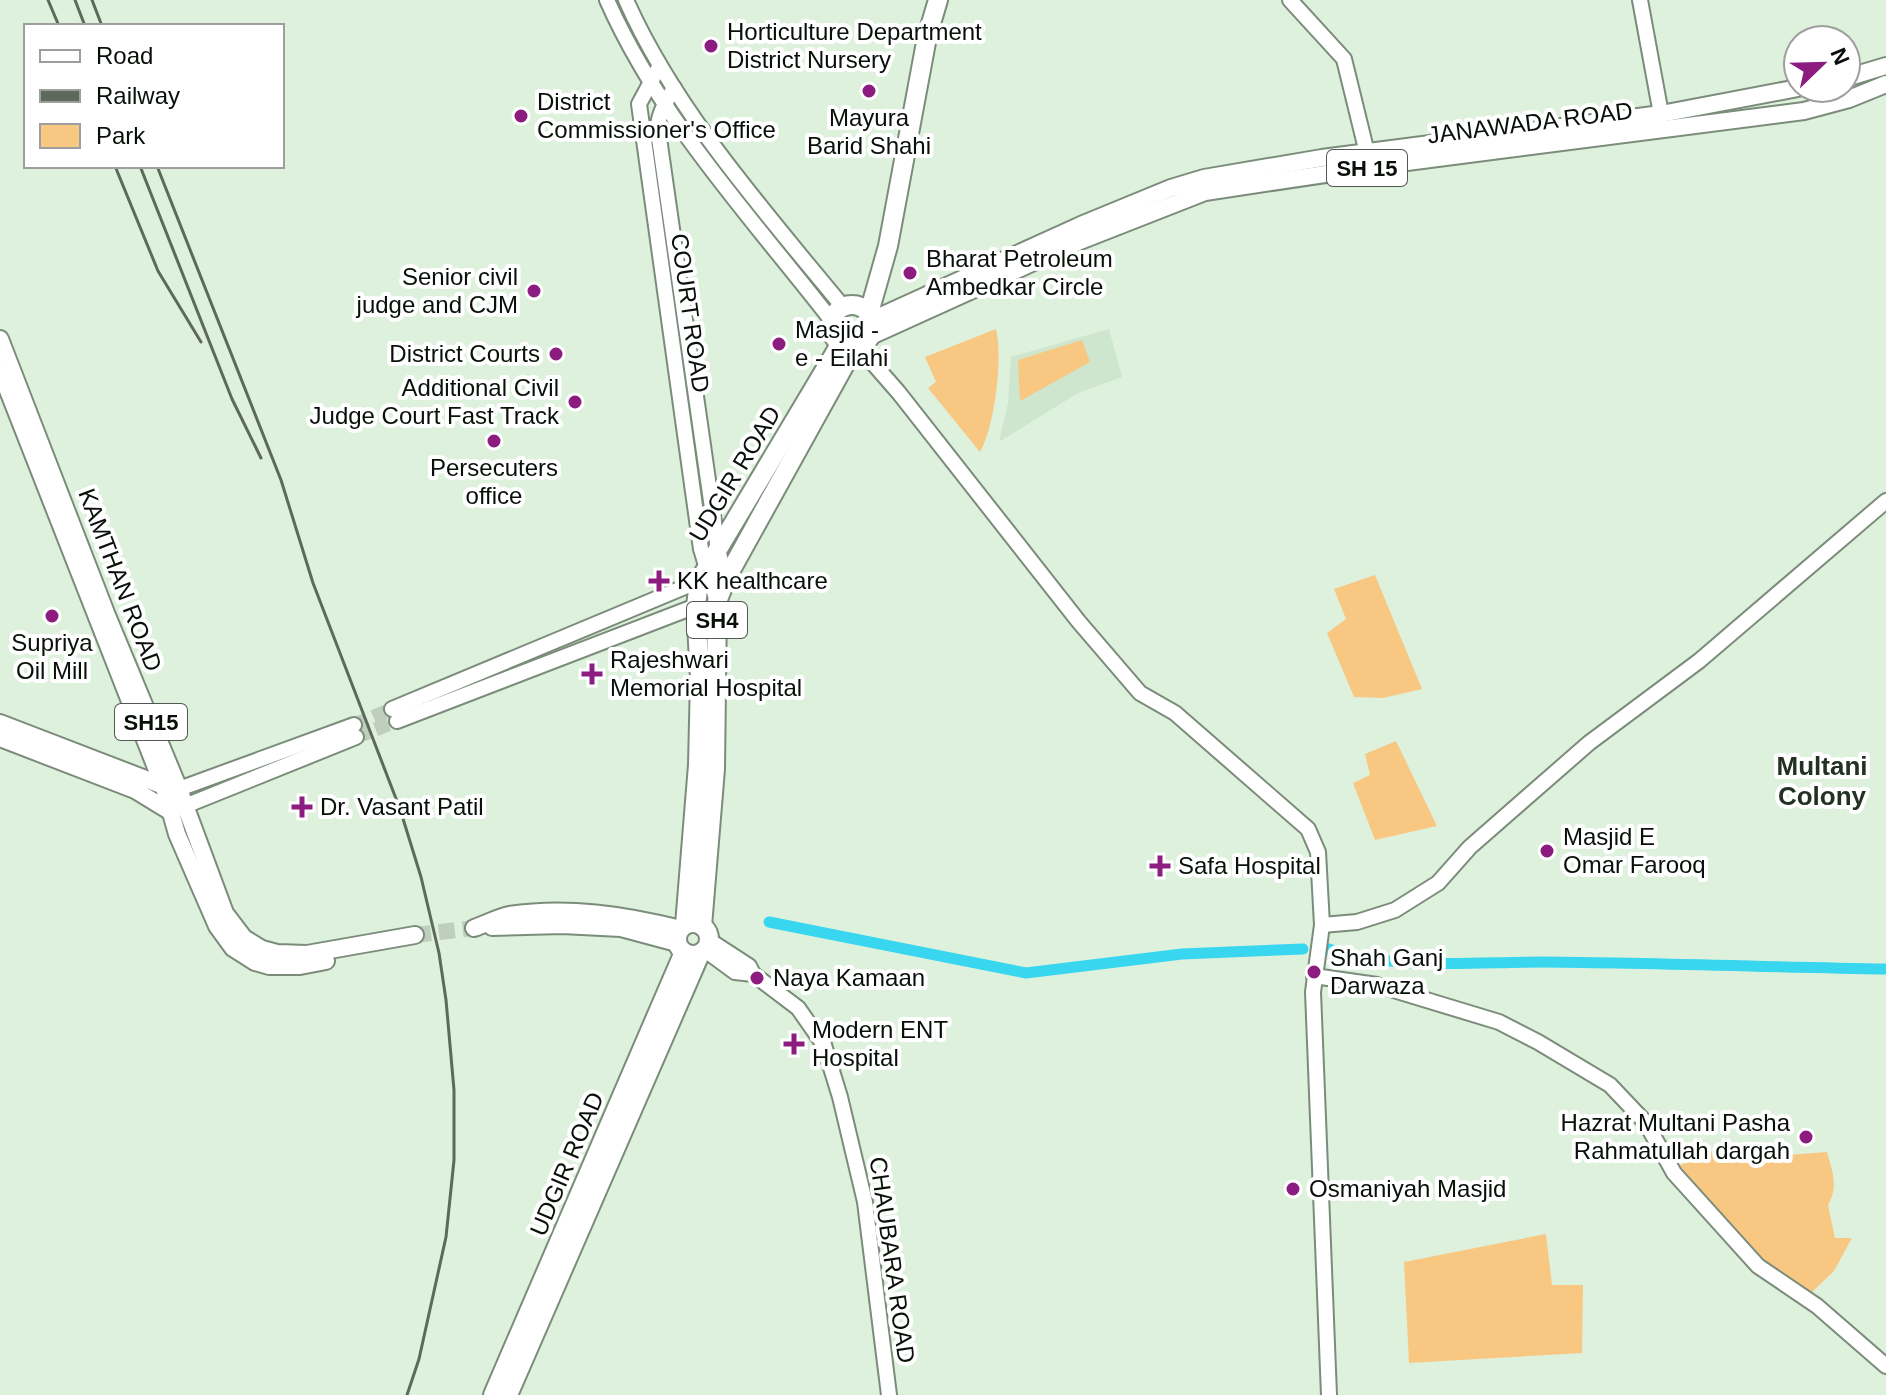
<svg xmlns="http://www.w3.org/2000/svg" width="1886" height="1395" viewBox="0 0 1886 1395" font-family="Helvetica,sans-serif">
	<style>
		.built { fill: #cee6cd }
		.green { fill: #f8c883 }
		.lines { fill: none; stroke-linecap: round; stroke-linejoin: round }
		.canal { stroke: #39d6f0; stroke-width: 11 }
		.secondary-tunnel { stroke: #becfbd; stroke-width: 14; stroke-dasharray: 14 7; stroke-linecap: butt }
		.primary-tunnel { stroke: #becfbd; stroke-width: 16; stroke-dasharray: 16 8; stroke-linecap: butt }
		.secondary-casing { stroke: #7b8c7a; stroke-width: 18 }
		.primary-casing { stroke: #7b8c7a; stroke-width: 20 }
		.highway-casing { stroke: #7b8c7a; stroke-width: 22 }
		.secondary { stroke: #fff; stroke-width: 14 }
		.primary { stroke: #fff; stroke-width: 16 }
		.highway { stroke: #fff; stroke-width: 18 }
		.rail { stroke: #5d695d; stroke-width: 3 }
		.poi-dot { fill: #8c1c7f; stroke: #fff; stroke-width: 3 }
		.labels { text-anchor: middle; stroke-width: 8; stroke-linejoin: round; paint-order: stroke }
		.shield { fill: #fff; stroke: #535753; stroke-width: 2 }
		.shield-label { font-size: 22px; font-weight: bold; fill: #090f09 }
		.poi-label { font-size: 24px; fill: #090f09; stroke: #fff; text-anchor: start }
		.street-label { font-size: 24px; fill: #090f09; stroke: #fff }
		.neighbourhood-label { font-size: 26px; font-weight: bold; fill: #233122; stroke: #fff }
	</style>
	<rect width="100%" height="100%" fill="#def1dd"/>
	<polygon class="built" points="1109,329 1122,377 1078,393 999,442 1008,403 1011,357"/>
	<g class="green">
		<path d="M996,329C1003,358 995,426 980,452L928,388L936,382L925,357Z"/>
		<polygon points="1082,340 1090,362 1020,401 1018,360"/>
		<polygon points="1375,575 1422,689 1383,698 1354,697 1327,633 1346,619 1334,589"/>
		<polygon points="1396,741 1437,826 1375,840 1353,783 1370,775 1365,754"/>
		<path d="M1781,1141L1786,1155L1827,1152C1832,1170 1839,1187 1828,1205L1835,1238H1852L1834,1271L1811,1293L1775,1269L1736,1235L1676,1167L1710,1152Z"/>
		<polygon points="1546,1234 1552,1285 1583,1285 1582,1353 1409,1363 1404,1262"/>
	</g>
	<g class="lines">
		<g class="canal">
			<polyline points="769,922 1026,973 1182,954 1303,949"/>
			<path d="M1325,948C1396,971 1470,962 1544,962C1658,963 1772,967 1886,969"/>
		</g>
		<g class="secondary-tunnel">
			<polyline points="354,725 392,709"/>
			<polyline points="356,737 397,721"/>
		</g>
		<polyline class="primary-tunnel" points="415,935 474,928"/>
		<defs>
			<g id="secondary">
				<path d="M607,0C660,120 752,218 832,321"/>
				<path d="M626,0C675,111 766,213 843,307"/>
				<polyline points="1290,0 1344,59 1367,153"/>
				<polyline points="1640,0 1661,114"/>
				<polyline points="659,67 639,104 701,549 717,602"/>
				<path d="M674,88C666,102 657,115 658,131L718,550L726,579"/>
				<polyline points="858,346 899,393 1079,622 1140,693 1175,713 1308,829 1318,852 1322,925 1313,992 1329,1395"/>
				<polyline points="392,709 699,581"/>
				<polyline points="397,721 696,606"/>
				<polyline points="179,789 354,725"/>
				<polyline points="175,810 356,737"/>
				<polyline points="1322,925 1357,922 1395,910 1438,883 1470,847 1589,743 1699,661 1886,501"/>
				<polyline points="709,940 749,966 753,974 798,1008 824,1045 840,1097 865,1202 889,1395"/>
				<polyline points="705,950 735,972 753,974"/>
				<polyline points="1314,976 1377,985 1499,1022 1538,1042 1610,1085 1646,1123 1674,1173 1758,1266 1817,1306 1886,1366"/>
			</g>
			<g id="primary">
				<polyline points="1846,78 1886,66"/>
				<polyline points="872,320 1081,225 1171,188 1204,178 1322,158 1661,114 1798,88"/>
				<polyline points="871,336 1080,241 1205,192 1399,163 1804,111 1849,99 1886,84"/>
				<polyline points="0,339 106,613 179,789 225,913 244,938 262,949 277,953 307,954 415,935"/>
				<polyline points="0,370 164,788 177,834 217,926 233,948 255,962 269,966 300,966 326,961"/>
				<polyline points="0,723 169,788"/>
				<polyline points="0,738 135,790 171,812"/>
				<polyline points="492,927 562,925 621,928 677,943"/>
				<path d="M474,928C486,924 498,917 509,915C567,906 625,915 681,929"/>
			</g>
			<g id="highway">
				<circle cx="852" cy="326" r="21"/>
				<polyline points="869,313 888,246 927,37 938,0"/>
				<circle cx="693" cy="939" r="16"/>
				<polyline points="685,925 698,765 700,679 696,606 699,581 841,343"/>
				<polyline points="702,926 715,769 717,602 726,579 854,348"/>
				<polyline points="493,1395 684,952"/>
				<polyline points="508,1395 700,954"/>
			</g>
		</defs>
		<use href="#secondary" class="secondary-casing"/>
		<use href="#primary" class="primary-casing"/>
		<use href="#highway" class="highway-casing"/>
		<use href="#secondary" class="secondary"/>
		<use href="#primary" class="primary"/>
		<use href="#highway" class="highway"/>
		<g class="rail">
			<polyline points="48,0 59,26"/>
			<polyline points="75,0 85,26"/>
			<polyline points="92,0 102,26"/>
			<polyline points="115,166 158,271 201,342"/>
			<polyline points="140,166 232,399 261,458"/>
			<polyline points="157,166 281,480 313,583 400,809 421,877 439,953 446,1000 454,1090 454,1160 446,1237 419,1359 407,1395"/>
		</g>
	</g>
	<g class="poi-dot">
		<circle cx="711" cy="46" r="8"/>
		<circle cx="869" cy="91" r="8"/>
		<circle cx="521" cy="116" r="8"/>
		<circle cx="910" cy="273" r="8"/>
		<circle cx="534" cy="291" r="8"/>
		<circle cx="779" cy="344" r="8"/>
		<circle cx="556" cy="354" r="8"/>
		<circle cx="575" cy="402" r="8"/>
		<circle cx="494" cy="441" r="8"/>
		<path d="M655 569h8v8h8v8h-8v8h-8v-8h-8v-8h8z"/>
		<circle cx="52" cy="616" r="8"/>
		<path d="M588 662h8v8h8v8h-8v8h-8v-8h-8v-8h8z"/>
		<path d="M298 795h8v8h8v8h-8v8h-8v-8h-8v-8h8z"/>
		<circle cx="1547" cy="851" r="8"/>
		<path d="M1156 854h8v8h8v8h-8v8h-8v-8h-8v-8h8z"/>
		<circle cx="1314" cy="972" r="8"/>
		<circle cx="757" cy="978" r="8"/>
		<path d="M790 1032h8v8h8v8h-8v8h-8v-8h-8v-8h8z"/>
		<circle cx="1806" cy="1137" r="8"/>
		<circle cx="1293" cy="1189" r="8"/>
	</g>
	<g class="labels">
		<g class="shield">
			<rect x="1327" y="150" width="80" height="36" rx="6"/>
			<rect x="687" y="602" width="60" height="36" rx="6"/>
			<rect x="115" y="704" width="72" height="36" rx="6"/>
		</g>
		<g class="shield-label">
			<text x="1367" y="176">SH 15</text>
			<text x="717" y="628">SH4</text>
			<text x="151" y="730">SH15</text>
		</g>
		<g class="poi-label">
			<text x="727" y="40">Horticulture Department<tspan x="727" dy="28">District Nursery</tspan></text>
			<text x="537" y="110">District<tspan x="537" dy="28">Commissioner's Office</tspan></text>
			<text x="869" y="126" text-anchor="middle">Mayura<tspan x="869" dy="28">Barid Shahi</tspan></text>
			<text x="926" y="267">Bharat Petroleum<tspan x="926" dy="28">Ambedkar Circle</tspan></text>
			<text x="518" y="285" text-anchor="end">Senior civil<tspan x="518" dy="28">judge and CJM</tspan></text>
			<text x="795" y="338">Masjid -<tspan x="795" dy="28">e - Eilahi</tspan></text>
			<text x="540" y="362" text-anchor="end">District Courts</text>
			<text x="559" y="396" text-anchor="end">Additional Civil<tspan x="559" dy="28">Judge Court Fast Track</tspan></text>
			<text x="494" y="476" text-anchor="middle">Persecuters<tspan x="494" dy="28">office</tspan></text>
			<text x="677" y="589">KK healthcare</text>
			<text x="52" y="651" text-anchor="middle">Supriya<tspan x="52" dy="28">Oil Mill</tspan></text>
			<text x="610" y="668">Rajeshwari<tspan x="610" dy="28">Memorial Hospital</tspan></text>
			<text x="320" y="815">Dr. Vasant Patil</text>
			<text x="1563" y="845">Masjid E<tspan x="1563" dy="28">Omar Farooq</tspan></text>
			<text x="1178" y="874">Safa Hospital</text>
			<text x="1330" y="966">Shah Ganj<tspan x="1330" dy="28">Darwaza</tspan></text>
			<text x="773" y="986">Naya Kamaan</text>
			<text x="812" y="1038">Modern ENT<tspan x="812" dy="28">Hospital</tspan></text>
			<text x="1790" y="1131" text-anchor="end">Hazrat Multani Pasha<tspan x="1790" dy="28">Rahmatullah dargah</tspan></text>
			<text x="1309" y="1197">Osmaniyah Masjid</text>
		</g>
		<g class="street-label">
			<text transform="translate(1530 123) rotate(-7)" y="8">JANAWADA ROAD</text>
			<text transform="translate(690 313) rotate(82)" y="8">COURT ROAD</text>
			<text transform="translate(735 474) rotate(-59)" y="8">UDGIR ROAD</text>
			<text transform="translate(120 580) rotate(69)" y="8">KAMTHAN ROAD</text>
			<text transform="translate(567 1164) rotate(-67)" y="8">UDGIR ROAD</text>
			<text transform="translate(892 1260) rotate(82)" y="8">CHAUBARA ROAD</text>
		</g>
		<g class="neighbourhood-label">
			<text x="1822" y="775">Multani<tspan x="1822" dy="30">Colony</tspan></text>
		</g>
	</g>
	<rect x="24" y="24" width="260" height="144" fill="#ffffff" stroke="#9d9f9d" stroke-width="2"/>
	<rect x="40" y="50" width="40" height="12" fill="#ffffff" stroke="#9d9f9d" stroke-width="2"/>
	<text x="96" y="64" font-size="24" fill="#090f09">Road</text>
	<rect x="40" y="90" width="40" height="12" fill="#5d695d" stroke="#9d9f9d" stroke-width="2"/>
	<text x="96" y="104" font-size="24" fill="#090f09">Railway</text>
	<rect x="40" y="124" width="40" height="24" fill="#f8c883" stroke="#9d9f9d" stroke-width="2"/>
	<text x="96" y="144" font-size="24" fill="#090f09">Park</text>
	<g transform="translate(1822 64) rotate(67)"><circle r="38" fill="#ffffff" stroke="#9d9f9d" stroke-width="2"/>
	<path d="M0-6L14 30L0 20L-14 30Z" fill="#8c1c7f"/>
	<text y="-12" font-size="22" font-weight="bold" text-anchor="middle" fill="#090f09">N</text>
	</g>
</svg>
